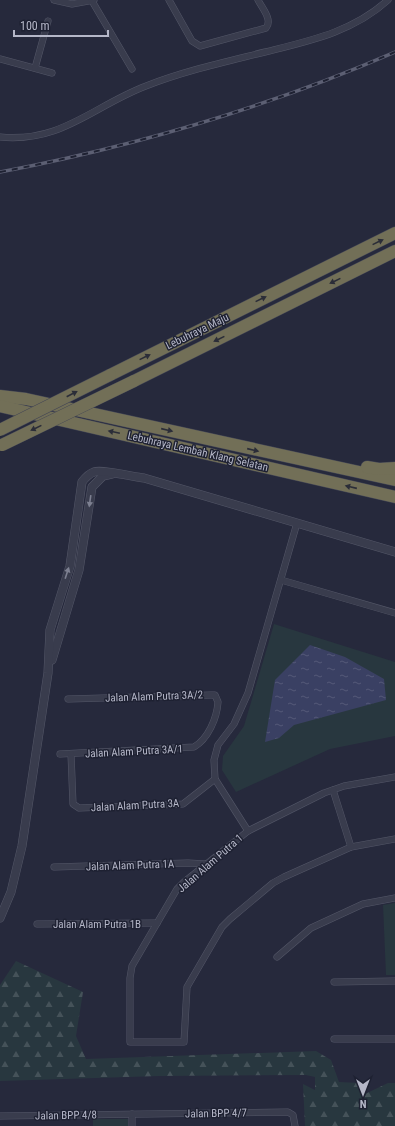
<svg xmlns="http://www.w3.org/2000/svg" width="395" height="1126" viewBox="0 0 395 1126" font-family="'Roboto Condensed',sans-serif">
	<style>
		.green { fill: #28373f }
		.forest { fill: url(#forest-firs) }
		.water { fill: url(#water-ripples) }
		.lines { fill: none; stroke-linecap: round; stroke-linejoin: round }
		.minor-casing { stroke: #545768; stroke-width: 7 }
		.tertiary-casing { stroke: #545768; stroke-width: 9 }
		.motorway-casing { stroke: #414455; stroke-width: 13 }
		.minor { stroke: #393c4d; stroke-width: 6 }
		.tertiary { stroke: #393c4d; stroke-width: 8 }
		.motorway { stroke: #726f57; stroke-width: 12 }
		.rail-casing { stroke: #5c5f73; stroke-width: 3.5 }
		.rail { stroke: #1e2132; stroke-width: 2; stroke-dasharray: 6; stroke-linecap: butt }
		.motorway-bridge-casing { stroke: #414455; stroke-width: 13; stroke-linecap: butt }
		.motorway-bridge { stroke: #726f57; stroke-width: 12 }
		.oneway { fill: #2b2d38 }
		.oneway2 { fill: #7d8091 }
		.labels { text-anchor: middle; stroke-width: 3; stroke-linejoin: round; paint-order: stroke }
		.street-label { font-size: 11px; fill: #b5b7c8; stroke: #1e2132 }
	</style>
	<defs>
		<pattern id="forest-firs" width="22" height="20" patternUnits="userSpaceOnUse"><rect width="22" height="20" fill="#28373f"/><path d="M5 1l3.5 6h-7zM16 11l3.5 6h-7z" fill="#455259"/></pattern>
		<pattern id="water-ripples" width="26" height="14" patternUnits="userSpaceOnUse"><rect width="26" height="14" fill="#3a4063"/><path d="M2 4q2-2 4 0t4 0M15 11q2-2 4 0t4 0" fill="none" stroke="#545978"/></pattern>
	</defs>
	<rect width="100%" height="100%" fill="#26293c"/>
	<g class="green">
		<polygon points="274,624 395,662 395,736 330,749 236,792 222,770 223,756 244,726"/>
		<polygon points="395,903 395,975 386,975 383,905"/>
		<rect x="93" y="1119" width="35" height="7"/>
	</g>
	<polygon class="forest" points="16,961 83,992 76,1036 86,1059 316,1051 331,1060 339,1082 359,1083 365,1094 388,1083 395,1083 395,1126 305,1126 303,1084 315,1090 315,1077 306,1075 159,1076 0,1081 0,985"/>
	<polygon class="water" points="310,645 345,657 384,679 386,700 294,725 279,738 265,742 275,680"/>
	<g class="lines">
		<defs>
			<g id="minor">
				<polyline points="54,0 72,4 94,0"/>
				<path d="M169,0L192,41L200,46L266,28C273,20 262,8 258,0"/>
				<polyline points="92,1 132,69"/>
				<polyline points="0,59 52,73"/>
				<polyline points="35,68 48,21"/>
				<path d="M0,137C62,143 93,106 146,86C184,71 225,62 265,52C309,41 353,32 388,0"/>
				<polyline points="281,580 395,613"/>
				<path d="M60,754L194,747C208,739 217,718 218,702L215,695H211L68,699"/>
				<polyline points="71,754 73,804 79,808 183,804 215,779"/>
				<polyline points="395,777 344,786 324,793 248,831 184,882 177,889 132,966 130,978 130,1042 184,1042 187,987 222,927 230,919 273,883 284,877 351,847 395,839"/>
				<polyline points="333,790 351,847"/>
				<polyline points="248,831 215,779 214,760 218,745 234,724 248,693 297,523"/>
				<polyline points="54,867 188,863 206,864"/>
				<polyline points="37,924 157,923"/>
				<polyline points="277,957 311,928 363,904 395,898"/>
				<polyline points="334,982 395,981"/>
				<polyline points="334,1039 395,1039"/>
				<polyline points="132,1114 132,1126"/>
				<polyline points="0,1116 288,1112 293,1115 295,1126"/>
			</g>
			<g id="tertiary">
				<polyline points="52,660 79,570 92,487 103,476 112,474"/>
				<path d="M0,918L11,892L22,846L48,673L50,630L70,566L82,482C85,478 88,474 94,472C101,469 134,477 144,478L395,552"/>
			</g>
			<g id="motorway">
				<polyline points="110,375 395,233"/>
				<polyline points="134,381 395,251"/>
				<polyline points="0,396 26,399 395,480"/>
				<polyline points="0,406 395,497"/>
				<polyline points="367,467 379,469 395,468"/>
			</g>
		</defs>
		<use href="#minor" class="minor-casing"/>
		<use href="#tertiary" class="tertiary-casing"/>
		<use href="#motorway" class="motorway-casing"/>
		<use href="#minor" class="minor"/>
		<use href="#tertiary" class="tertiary"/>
		<use href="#motorway" class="motorway"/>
		<defs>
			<path id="rail" d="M0,172C136,146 268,107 395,52"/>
		</defs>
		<use href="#rail" class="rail-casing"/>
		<use href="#rail" class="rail"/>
		<defs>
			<g id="motorway-bridge">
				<polyline points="0,430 110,375"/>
				<polyline points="2,445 134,381"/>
			</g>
		</defs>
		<use href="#motorway-bridge" class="motorway-bridge-casing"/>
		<use href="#motorway-bridge" class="motorway-bridge"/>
	</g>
	<defs><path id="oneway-solid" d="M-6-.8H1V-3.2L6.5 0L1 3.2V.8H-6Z"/></defs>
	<g class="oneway">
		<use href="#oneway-solid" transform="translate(378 242) rotate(-26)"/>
		<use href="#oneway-solid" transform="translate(335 281) rotate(154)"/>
		<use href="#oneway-solid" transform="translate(261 299) rotate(-26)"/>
		<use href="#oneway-solid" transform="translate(219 339) rotate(154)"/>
		<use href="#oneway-solid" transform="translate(145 357) rotate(-26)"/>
		<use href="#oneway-solid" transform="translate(72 394) rotate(-27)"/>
		<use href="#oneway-solid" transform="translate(36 428) rotate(154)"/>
		<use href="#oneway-solid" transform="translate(167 430) rotate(13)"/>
		<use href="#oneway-solid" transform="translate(114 432) rotate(-168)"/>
		<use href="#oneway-solid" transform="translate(253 450) rotate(13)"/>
		<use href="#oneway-solid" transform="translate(351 487) rotate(-167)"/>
	</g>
	<g class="oneway2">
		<use href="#oneway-solid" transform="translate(90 501) rotate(98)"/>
		<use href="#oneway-solid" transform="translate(67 573) rotate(-72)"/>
	</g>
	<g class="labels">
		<g class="street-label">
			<text transform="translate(197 331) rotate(-26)" y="4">Lebuhraya Maju</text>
			<text transform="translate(198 451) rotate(13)" y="4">Lebuhraya Lembah Klang Selatan</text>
			<text transform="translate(154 696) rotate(-2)" y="4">Jalan Alam Putra 3A/2</text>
			<text transform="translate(134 751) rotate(-3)" y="4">Jalan Alam Putra 3A/1</text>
			<text transform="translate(135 805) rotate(-3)" y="4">Jalan Alam Putra 3A</text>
			<text transform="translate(210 863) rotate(-41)" y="4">Jalan Alam Putra 1</text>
			<text transform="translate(130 865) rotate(-2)" y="4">Jalan Alam Putra 1A</text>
			<text x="97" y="928">Jalan Alam Putra 1B</text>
			<text transform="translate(216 1113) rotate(-1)" y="4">Jalan BPP 4/7</text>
			<text transform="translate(66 1115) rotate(-1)" y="4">Jalan BPP 4/8</text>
		</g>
	</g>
	<g transform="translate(363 1094) rotate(180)" stroke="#1e2132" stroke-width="3" paint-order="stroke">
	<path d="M0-3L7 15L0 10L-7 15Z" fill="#b5b7c8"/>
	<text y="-6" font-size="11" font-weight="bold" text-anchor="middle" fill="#b5b7c8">N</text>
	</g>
	<path d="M14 30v6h94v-6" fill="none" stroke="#b5b7c8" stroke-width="2"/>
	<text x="20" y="30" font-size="12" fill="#b5b7c8" stroke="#1e2132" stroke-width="3" paint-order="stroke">100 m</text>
</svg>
